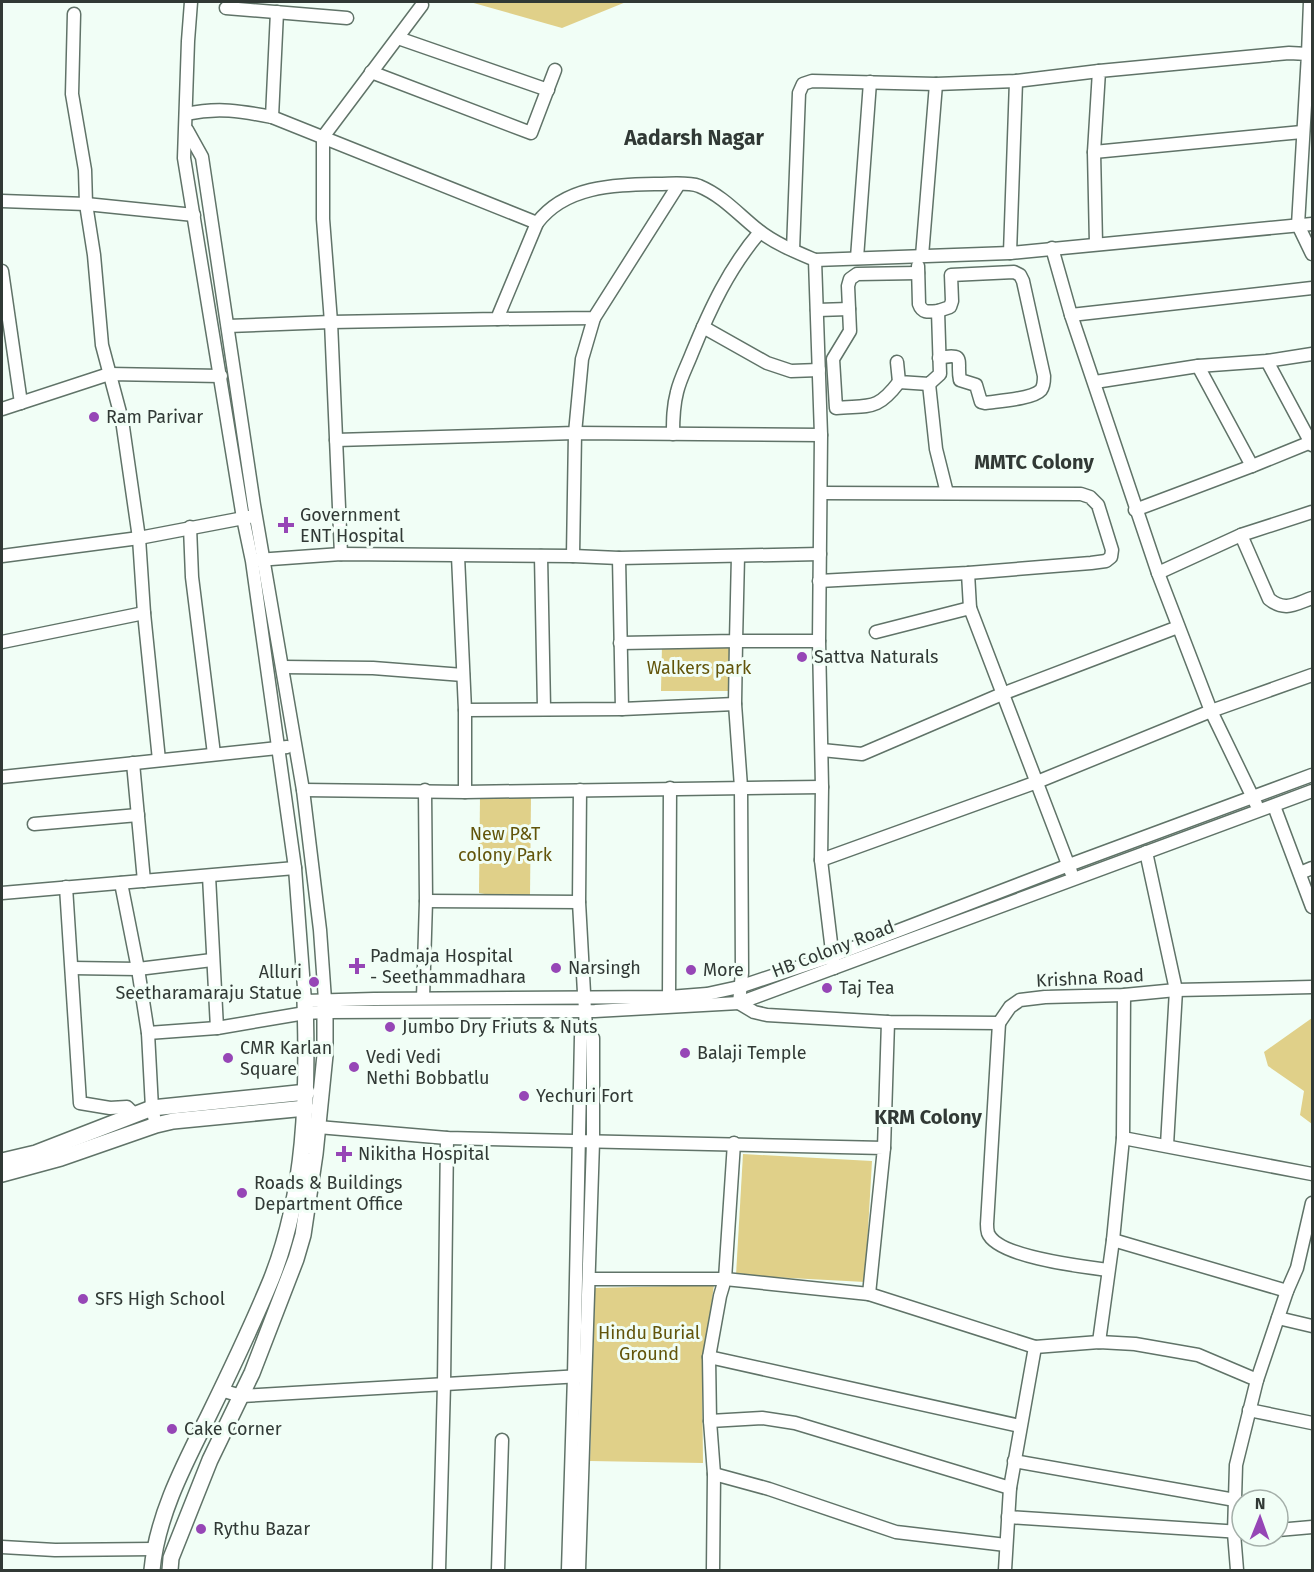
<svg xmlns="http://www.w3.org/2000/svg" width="1314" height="1572" viewBox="0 0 1314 1572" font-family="'Fira Sans',sans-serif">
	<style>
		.green { fill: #e0d089 }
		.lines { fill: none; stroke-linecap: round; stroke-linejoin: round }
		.minor-casing { stroke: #607368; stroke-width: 15 }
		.major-casing { stroke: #607368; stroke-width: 18 }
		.minor { stroke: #fff; stroke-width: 12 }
		.major { stroke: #fff; stroke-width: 15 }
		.poi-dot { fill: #9646b6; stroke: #f1fef6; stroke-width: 2 }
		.labels { text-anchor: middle; stroke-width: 6; stroke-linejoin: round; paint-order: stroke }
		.poi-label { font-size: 18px; fill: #313935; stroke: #f1fef6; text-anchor: start }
		.park-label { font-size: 18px; fill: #62540a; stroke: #f1fef6 }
		.street-label { font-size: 18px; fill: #313935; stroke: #f1fef6 }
		.neighbourhood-label { font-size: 20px; font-weight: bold; fill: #313935; stroke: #f1fef6 }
		.quarter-label { font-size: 21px; font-weight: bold; fill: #313935; stroke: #f1fef6 }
	</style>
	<rect width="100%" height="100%" fill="#f1fef6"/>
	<g class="green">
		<polygon points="470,2 626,2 562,28"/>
		<polygon points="662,645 737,646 736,691 661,691"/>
		<polygon points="480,796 531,796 530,895 508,898 479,893"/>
		<polygon points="1312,1018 1312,1124 1300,1115 1304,1091 1268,1066 1264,1052"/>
		<polygon points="743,1154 872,1161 865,1282 736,1275"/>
		<polygon points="714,1285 702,1372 703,1463 590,1461 595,1288"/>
	</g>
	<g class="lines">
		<defs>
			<g id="minor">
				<polyline points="191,2 188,41 184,158 243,518 252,561 295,868 305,1001 374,999 669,997 707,994 739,987 832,956 1069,865 1312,775"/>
				<polyline points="226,8 347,18"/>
				<polyline points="74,14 72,94 85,170 86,204 94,255 102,345 122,420 139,538 144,613 159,760"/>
				<polyline points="398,38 548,90"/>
				<polyline points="1308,54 1310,2"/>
				<polyline points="371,72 531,133 555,70"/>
				<path d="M186,114C218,107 241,111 272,117L537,223C566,185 615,185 658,184C671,184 688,182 699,186C723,196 739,215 758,230C774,243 796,252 815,260L821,435L819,641L822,787L821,860L834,968"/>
				<polyline points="272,117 277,12"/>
				<polyline points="187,130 202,157 254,505 303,790 320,930 325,1000"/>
				<polyline points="1094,152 1302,132"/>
				<polyline points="2,201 86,204 194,215"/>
				<polyline points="1096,244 1094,152 1099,71 1289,53 1308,54 1298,225 1312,254"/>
				<polyline points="1052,248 1071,315 1158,573 1211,711 1256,804"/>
				<polyline points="793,250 799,93 803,84 812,81 936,84 1016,81 1099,71"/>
				<polyline points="1010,253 1016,81"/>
				<polyline points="922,256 936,84"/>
				<polyline points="857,258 870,82"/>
				<polyline points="815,260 1010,253 1312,224"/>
				<polyline points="2,271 21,403"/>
				<polyline points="817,310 849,309"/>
				<path d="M938,311L950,307L952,301L951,275L1014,272L1020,275L1023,281L1044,376C1044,380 1044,386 1041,390C1033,399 998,401 985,403L981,402L976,385L960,380C956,362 967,352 939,358"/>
				<polyline points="1071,315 1312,288"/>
				<polyline points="497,319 594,318 679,184"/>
				<polyline points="228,326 331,322 497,319 537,223"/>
				<polyline points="703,327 767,363 791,371 819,370"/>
				<polyline points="1267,361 1312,445"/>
				<path d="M897,362L899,382L929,384L940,374L938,311C928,312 922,313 919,304L918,266"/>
				<polyline points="1198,366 1252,466 1311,442"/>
				<path d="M899,382C877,411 870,405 836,408L833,359L850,331L848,286L850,279L857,274L918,273"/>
				<polyline points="1095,382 1198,366 1267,361 1312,354"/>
				<polyline points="929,384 936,449 947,493"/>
				<polyline points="2,409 109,374 221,376"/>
				<path d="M673,434C673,420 673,407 677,392C680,379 687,366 692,353C710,309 729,268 760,232"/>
				<polyline points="336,440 575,433 582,359 594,318"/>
				<polyline points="1135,510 1252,466"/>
				<polyline points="190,527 192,577 214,754"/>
				<path d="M1241,535L1269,599C1285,612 1295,604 1312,598"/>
				<polyline points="341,554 331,322 323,219 323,137 422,5"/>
				<polyline points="2,556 139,538 249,517"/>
				<polyline points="458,556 465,710 465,792"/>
				<polyline points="541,556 544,708"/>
				<polyline points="573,556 575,433 821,435"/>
				<polyline points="619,558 622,709"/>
				<polyline points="257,560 341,554 573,556 619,558 820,554"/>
				<polyline points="968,573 970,608"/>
				<polyline points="1158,573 1241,535 1312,512"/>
				<polyline points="819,581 968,573 1091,563 1106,561 1111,557 1112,550 1098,505 1090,497 1081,494 821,493"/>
				<polyline points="876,632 970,608 1071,872"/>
				<polyline points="819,641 736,641 735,704 741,787 742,973 739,1003 754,1012 767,1015 888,1022 999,1023"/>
				<polyline points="2,642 144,613"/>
				<polyline points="620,643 736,641 738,556"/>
				<polyline points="283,667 373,668 463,675"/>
				<polyline points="465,710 622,709 735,704"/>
				<polyline points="822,750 862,754 1002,694 1178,627"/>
				<polyline points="133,763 144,881"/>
				<polyline points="2,777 287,747"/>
				<polyline points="303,790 465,792 822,787"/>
				<polyline points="1274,806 1312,907"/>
				<polyline points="34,824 138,815"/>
				<polyline points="1146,852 1176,990 1167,1145"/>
				<polyline points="821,860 1037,782 1211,711 1312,675"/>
				<polyline points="1300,873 1312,868"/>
				<polyline points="209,876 217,1028"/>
				<polyline points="121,883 138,969 148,1033 152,1108 156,1125"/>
				<polyline points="66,887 80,1103 110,1108 127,1107 135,1115"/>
				<polyline points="2,893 295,868"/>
				<polyline points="426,901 579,902"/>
				<polyline points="72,968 138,969 212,960"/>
				<polyline points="669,997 670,788"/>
				<polyline points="423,998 426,901 425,790"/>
				<path d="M999,1023L987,1224C987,1227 987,1230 988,1233C997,1257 1085,1267 1108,1270"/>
				<polyline points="999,1023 1010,1007 1020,1000 1045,997 1124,995 1176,990 1312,987"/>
				<polyline points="148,1033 217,1028 305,1013 325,1012 595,1011 739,1003 1312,791"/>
				<polyline points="318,1127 447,1138 884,1148 869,1294 725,1279 589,1279"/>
				<polyline points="1123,1138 1312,1174"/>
				<polyline points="884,1148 888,1022"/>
				<polyline points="1113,1240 1287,1291"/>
				<polyline points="869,1294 1035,1347 1099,1342 1135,1344 1198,1355 1257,1380"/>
				<polyline points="1278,1318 1312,1326"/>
				<polyline points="1099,1342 1113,1240 1123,1138 1124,995"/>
				<polyline points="709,1357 1020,1426"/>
				<polyline points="221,1390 241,1396 581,1376"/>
				<polyline points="1249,1410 1312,1423"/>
				<polyline points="710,1421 762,1418 795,1423 1010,1488"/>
				<polyline points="1014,1461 1235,1500"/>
				<polyline points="714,1474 769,1489 896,1532 1006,1545"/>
				<polyline points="1008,1517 1241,1532"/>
				<polyline points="1278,1530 1312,1527"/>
				<polyline points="2,1547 55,1550 154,1549"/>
				<polyline points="439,1570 444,1384 447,1138"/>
				<polyline points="498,1570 502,1440"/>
				<polyline points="568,1570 574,1376 581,1037 586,1029 579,902 580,790"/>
				<polyline points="579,1570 593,1142 593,1038 586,1029"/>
				<polyline points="713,1570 714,1474 710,1421 709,1357 720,1296 725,1279 734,1143"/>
				<polyline points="1005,1570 1010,1488 1035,1347"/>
				<polyline points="1237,1570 1234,1533 1236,1465 1257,1380 1287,1291 1297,1268 1312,1203"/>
			</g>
			<g id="major">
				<polyline points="2,1161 36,1153 152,1108 307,1092"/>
				<polyline points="2,1174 61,1158 156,1125 173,1121 306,1108"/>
				<path d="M152,1570C157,1516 184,1465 208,1417C230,1372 252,1326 271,1280C306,1192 308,1095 305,1001"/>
				<polyline points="170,1570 171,1558 210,1460 252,1373 296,1259 303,1235 315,1154 325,1055 325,1000"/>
			</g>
		</defs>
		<use href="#minor" class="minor-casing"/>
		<use href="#major" class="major-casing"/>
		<use href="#minor" class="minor"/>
		<use href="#major" class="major"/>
	</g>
	<g class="poi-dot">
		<circle cx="94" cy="417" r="6"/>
		<path d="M283 516h6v6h6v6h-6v6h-6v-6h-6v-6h6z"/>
		<circle cx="802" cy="657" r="6"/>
		<path d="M354 957h6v6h6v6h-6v6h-6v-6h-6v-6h6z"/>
		<circle cx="556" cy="968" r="6"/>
		<circle cx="691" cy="970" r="6"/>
		<circle cx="314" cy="982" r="6"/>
		<circle cx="827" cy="988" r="6"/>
		<circle cx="390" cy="1027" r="6"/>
		<circle cx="685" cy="1053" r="6"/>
		<circle cx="228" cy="1058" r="6"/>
		<circle cx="354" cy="1067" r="6"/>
		<circle cx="524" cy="1096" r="6"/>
		<path d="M341 1145h6v6h6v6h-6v6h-6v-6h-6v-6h6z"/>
		<circle cx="242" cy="1193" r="6"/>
		<circle cx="83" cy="1299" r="6"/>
		<circle cx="172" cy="1429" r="6"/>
		<circle cx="201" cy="1529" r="6"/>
	</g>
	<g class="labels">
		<g class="poi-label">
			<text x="106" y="423">Ram Parivar</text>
			<text x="300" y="521">Government<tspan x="300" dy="21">ENT Hospital</tspan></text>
			<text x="814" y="663">Sattva Naturals</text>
			<text x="370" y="962">Padmaja Hospital<tspan x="370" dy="21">- Seethammadhara</tspan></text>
			<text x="568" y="974">Narsingh</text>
			<text x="703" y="976">More</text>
			<text x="302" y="978" text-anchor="end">Alluri<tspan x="302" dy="21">Seetharamaraju Statue</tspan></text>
			<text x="839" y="994">Taj Tea</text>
			<text x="402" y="1033">Jumbo Dry Friuts &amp; Nuts</text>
			<text x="240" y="1054">CMR Karlan<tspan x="240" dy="21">Square</tspan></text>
			<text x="697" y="1059">Balaji Temple</text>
			<text x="366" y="1063">Vedi Vedi<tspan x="366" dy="21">Nethi Bobbatlu</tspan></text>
			<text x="536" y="1102">Yechuri Fort</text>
			<text x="358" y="1160">Nikitha Hospital</text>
			<text x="254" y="1189">Roads &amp; Buildings<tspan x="254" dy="21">Department Office</tspan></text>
			<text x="95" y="1305">SFS High School</text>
			<text x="184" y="1435">Cake Corner</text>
			<text x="213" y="1535">Rythu Bazar</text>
		</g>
		<g class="park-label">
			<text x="699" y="674">Walkers park</text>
			<text x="505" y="840">New P&amp;T<tspan x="505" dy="21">colony Park</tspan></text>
			<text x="649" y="1339">Hindu Burial<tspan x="649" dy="21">Ground</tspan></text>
		</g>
		<g class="street-label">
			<text transform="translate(833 949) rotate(-21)" y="6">HB Colony Road</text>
			<text transform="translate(1090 978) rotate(-3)" y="6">Krishna Road</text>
		</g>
		<g class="neighbourhood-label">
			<text x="1034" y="469">MMTC Colony</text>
			<text x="928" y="1124">KRM Colony</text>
		</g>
		<g class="quarter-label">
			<text x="694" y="145">Aadarsh Nagar</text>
		</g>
	</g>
	<rect width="1314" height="1572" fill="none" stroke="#313935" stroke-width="6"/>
	<g transform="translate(1260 1518) rotate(1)"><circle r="28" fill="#f1fef6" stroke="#a4afa9" stroke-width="1.5"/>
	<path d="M0-4.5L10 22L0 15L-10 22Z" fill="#9646b6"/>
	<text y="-9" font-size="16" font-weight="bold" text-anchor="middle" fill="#313935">N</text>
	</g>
</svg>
